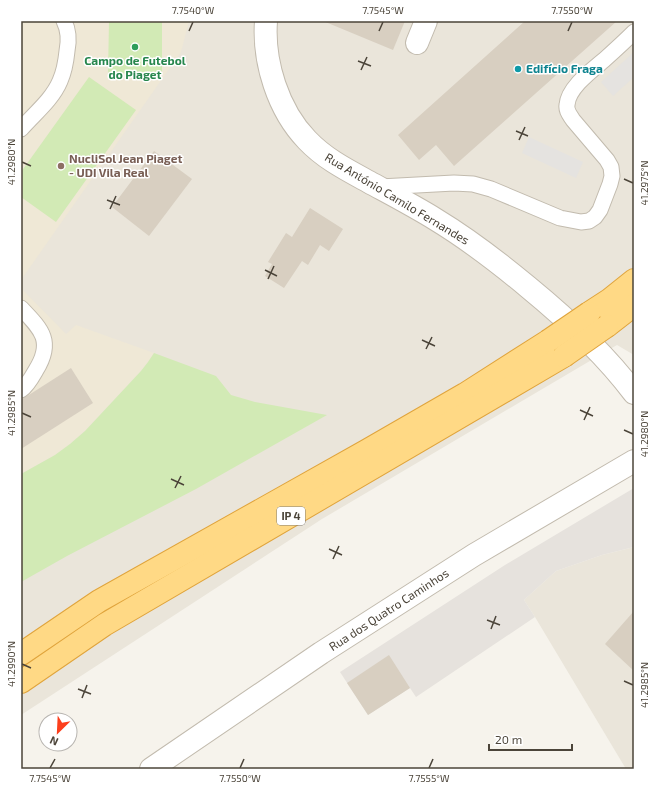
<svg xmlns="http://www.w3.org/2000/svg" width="655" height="790" viewBox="0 0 655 790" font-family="'Exo 2',sans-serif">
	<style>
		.residential { fill: #eae5da }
		.industrial { fill: #e6e2dd }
		.education { fill: #efe8d6 }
		.green { fill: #d2eab5 }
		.parking { fill: #e5e3e0 }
		.building { fill: #d8cfc1 }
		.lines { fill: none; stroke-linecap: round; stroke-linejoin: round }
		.service-casing { stroke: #c2bbae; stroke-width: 17 }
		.minor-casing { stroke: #c2bbae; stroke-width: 24 }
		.tertiary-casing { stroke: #c2bbae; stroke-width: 24 }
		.trunk-casing { stroke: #e0a43c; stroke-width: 24 }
		.service { stroke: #fff; stroke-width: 15 }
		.minor { stroke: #fff; stroke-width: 22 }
		.tertiary { stroke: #fff; stroke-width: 22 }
		.trunk { stroke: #ffd985; stroke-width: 22 }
		.trunk-bridge-casing { stroke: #e0a43c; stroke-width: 24; stroke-linecap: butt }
		.trunk-bridge { stroke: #ffd985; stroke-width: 22 }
		.ticks { fill: none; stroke: #4b4439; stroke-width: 1.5 }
		.leisure-dot { fill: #2e9e5b; stroke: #fff; stroke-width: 1.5 }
		.culture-dot { fill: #0f9aa8; stroke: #fff; stroke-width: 1.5 }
		.education-dot { fill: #8d6e63; stroke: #fff; stroke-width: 1.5 }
		.labels { text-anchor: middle; stroke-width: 3; stroke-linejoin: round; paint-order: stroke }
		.shield { fill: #fff; stroke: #817c74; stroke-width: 1 }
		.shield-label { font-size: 11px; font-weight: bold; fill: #4b4439 }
		.leisure-label { font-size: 12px; font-weight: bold; fill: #27864d; stroke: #fff }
		.culture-label { font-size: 12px; font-weight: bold; fill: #0d838f; stroke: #fff; text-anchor: start }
		.education-label { font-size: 12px; font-weight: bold; fill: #785e54; stroke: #fff; text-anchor: start }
		.street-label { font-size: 12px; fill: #4b4439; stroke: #fff }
		.neatline { fill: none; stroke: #4b4439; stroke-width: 1.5 }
		.ticks-label { font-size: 10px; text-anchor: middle; fill: #4b4439 }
	</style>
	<rect width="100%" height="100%" fill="#f6f3ec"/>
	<g class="residential">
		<polygon points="21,21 634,21 634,355 617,345 322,519 21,715"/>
		<polygon points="634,547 634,769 626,769 535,617 524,600 556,571 602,555"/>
	</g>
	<polygon class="industrial" points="634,488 634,547 602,555 556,571 524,600 535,617 416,697 410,688 368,715 340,672 505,565"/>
	<g class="education">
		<polygon points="21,21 189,21 181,52 21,280"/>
		<polygon points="21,288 66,334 76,325 154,353 148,362 141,371 85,431 70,444 55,455 21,474"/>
	</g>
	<g class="green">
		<polygon points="109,21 162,21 162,74 108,73"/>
		<polygon points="89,77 136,110 56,222 21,197 21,172"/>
		<polygon points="154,353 216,376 231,395 255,402 327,415 196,489 67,556 21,582 21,474 55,455 70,444 85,431 141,371 148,362"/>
	</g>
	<g class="parking">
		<polygon points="634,52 634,77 613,96 601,82"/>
		<polygon points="529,137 583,162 576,178 522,153"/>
	</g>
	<g class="building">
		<polygon points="323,21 405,21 393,50"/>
		<polygon points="525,21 617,21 454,166 436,145 419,160 398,135"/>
		<polygon points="154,151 192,179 149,236 112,207"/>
		<polygon points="310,208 343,229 329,251 320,245 308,265 302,261 284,288 265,276 272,264 268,262 286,233 292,237"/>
		<polygon points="71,368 93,403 21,449 21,400"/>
		<polygon points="634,611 634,671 605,644"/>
		<polygon points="389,655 410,688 368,715 347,683"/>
	</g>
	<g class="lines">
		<defs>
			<g id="service">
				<path d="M21,129C34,114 52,100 60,81C64,72 66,61 67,51C69,41 69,31 64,21"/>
				<path d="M380,187L454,183L473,184L491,189L560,218L581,222L589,221L595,217L600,210L610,184L612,176L611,167L607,160L573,120C570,115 566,111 567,105C568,88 591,71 604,60C614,51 624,42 634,32"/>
				<path d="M21,308C41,329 54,341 36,370C32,377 28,385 21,390"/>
			</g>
			<g id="minor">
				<path d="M266,21C263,62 278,110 307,140C325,159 347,170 369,182C391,194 414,206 435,219C468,239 498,262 528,287C567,319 604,353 634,393"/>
				<polyline points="417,43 426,21"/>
			</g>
			<polyline id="tertiary" points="151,769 321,653 474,555 634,461"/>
			<g id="trunk">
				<polyline points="589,313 609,300 634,280"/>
				<polyline points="607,326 634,305"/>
				<polyline points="21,654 99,601 366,451 465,394 548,341"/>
				<polyline points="21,682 104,625 564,356"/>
			</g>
		</defs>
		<use href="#service" class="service-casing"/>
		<use href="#minor" class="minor-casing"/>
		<use href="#tertiary" class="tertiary-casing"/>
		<use href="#trunk" class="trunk-casing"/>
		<use href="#service" class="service"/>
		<use href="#minor" class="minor"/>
		<use href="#tertiary" class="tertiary"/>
		<use href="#trunk" class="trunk"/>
		<defs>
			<g id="trunk-bridge">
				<polyline points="548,341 589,313"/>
				<polyline points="564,356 607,326"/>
			</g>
		</defs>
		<use href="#trunk-bridge" class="trunk-bridge-casing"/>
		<use href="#trunk-bridge" class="trunk-bridge"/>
	</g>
	<path class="ticks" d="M189,31L193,22M379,31L383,22M568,31L572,22M358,61L371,66M361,70L367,57M516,131L528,136M519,140L525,127M22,162L31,166M624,179L633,183M107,200L120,205M110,209L116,196M265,270L277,276M268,279L274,266M422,340L435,346M426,349L432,337M580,410L593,416M22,413L31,417M584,420L590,407M624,430L633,434M171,479L184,485M175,488L181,476M329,549L342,555M333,559L339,546M487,620L500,625M491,629L496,616M22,664L31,668M624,681L633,685M78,689L91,694M82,698L87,685M50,768L55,759M240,768L244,759M429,768L433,759"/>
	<circle class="leisure-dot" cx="135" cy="47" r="4"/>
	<circle class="culture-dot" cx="518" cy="69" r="4"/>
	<circle class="education-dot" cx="61" cy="166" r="4"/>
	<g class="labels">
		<rect class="shield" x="277" y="507" width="28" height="18" rx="3"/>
		<g class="shield-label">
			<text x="291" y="520">IP 4</text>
		</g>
		<g class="leisure-label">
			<text x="135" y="65">Campo de Futebol<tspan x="135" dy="14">do Piaget</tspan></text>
		</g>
		<g class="culture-label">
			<text x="526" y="73">Edifício Fraga</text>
		</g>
		<g class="education-label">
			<text x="69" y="163">NucliSol Jean Piaget<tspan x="69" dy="14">- UDI Vila Real</tspan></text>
		</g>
		<g class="street-label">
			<text transform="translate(397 199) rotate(31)" y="4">Rua António Camilo Fernandes</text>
			<text transform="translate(389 610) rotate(-33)" y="4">Rua dos Quatro Caminhos</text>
		</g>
	</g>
	<rect width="655" height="790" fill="none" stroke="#ffffff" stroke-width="44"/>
	<g transform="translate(58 732) rotate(204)"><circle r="19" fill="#ffffff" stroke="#b7b4b0"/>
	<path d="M0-3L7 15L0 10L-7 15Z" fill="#fc3f1d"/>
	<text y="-6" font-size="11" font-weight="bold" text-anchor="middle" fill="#4b4439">N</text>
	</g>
	<path d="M489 744v6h83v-6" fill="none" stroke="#4b4439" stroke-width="2"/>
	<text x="495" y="744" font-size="12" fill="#4b4439" stroke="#ffffff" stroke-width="3" paint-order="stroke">20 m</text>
	<rect x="22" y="22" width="611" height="746" class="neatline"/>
	<g class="ticks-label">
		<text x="193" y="14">7.7540°W</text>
		<text x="383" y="14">7.7545°W</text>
		<text x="572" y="14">7.7550°W</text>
		<text transform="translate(11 162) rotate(-90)" y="4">41.2980°N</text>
		<text transform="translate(644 183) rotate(-90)" y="4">41.2975°N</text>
		<text transform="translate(11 413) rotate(-90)" y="4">41.2985°N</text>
		<text transform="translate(644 434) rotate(-90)" y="4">41.2980°N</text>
		<text transform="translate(11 664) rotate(-90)" y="4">41.2990°N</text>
		<text transform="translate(644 685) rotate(-90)" y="4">41.2985°N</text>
		<text x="50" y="782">7.7545°W</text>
		<text x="240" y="782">7.7550°W</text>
		<text x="429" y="782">7.7555°W</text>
	</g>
</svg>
